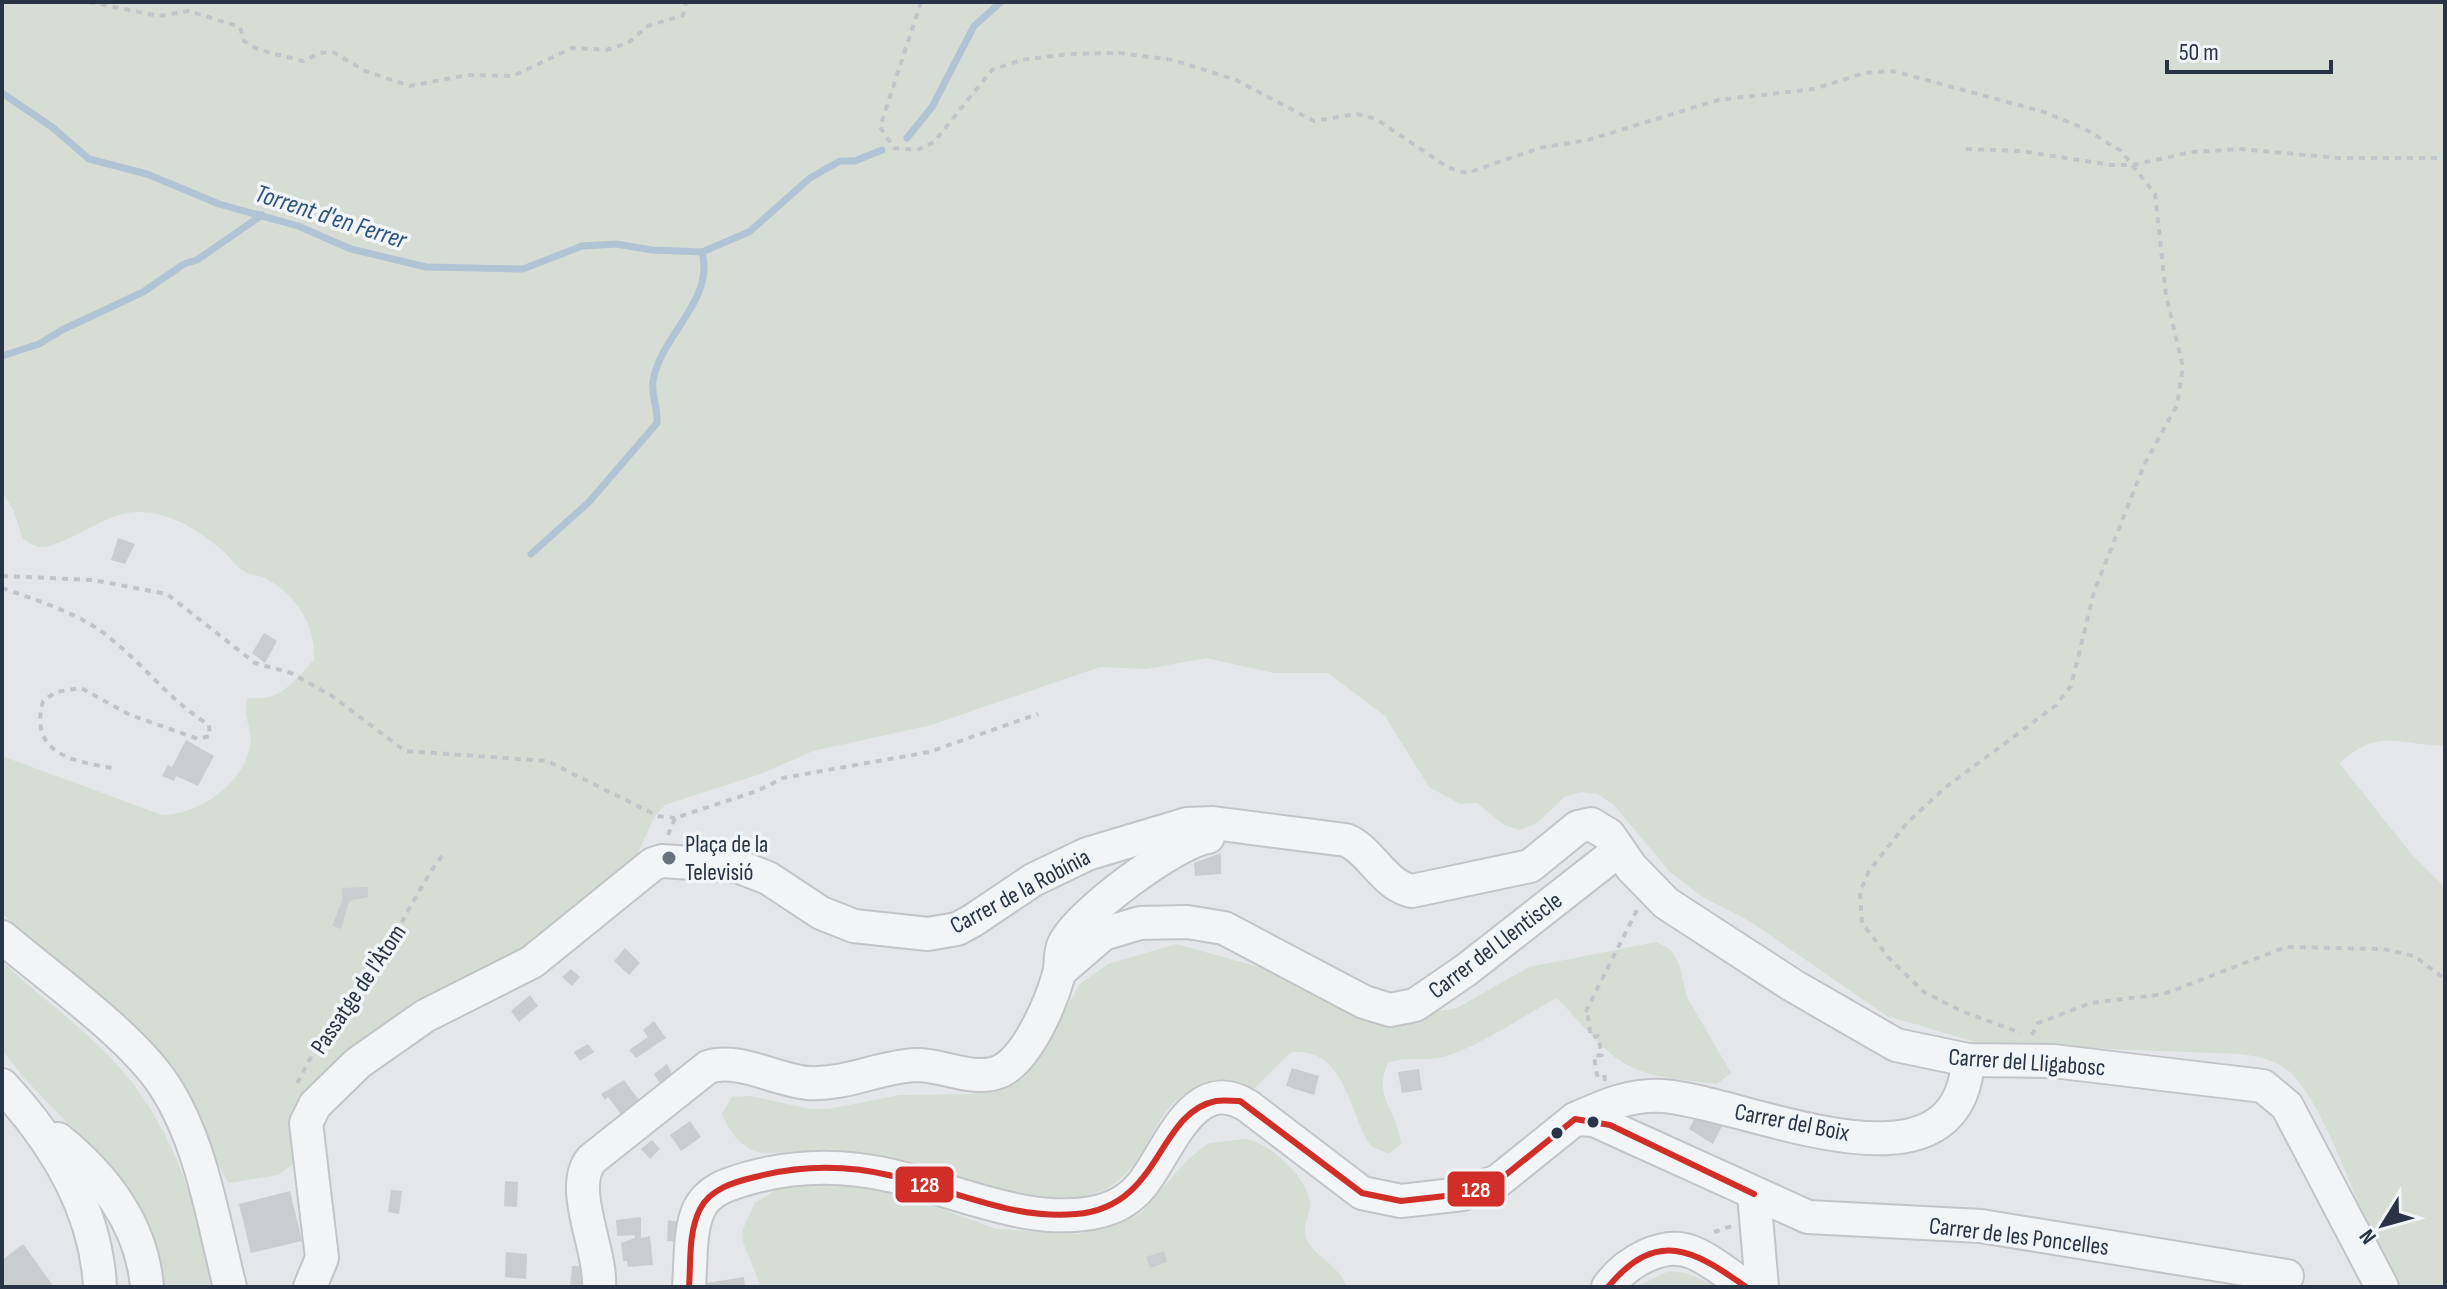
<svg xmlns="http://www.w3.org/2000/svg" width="2447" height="1289" viewBox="0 0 2447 1289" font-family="'Sofia Sans Condensed',sans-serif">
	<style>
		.green { fill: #d5ddd4 }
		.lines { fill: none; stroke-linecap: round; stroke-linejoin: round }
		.stream { stroke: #b0c4d6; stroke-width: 7 }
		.building { fill: #cacdd0 }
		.minor-casing { stroke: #c2c4c7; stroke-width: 36 }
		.path { stroke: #c2c4c9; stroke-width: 4; stroke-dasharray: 6 6; stroke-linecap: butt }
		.minor { stroke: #f3f4f6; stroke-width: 32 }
		.bus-1-casing { stroke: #f2f5f8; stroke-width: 12 }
		.bus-1 { stroke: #d02e26; stroke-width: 6 }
		.poi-dot { fill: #6a727e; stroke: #f2f5f8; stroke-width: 3 }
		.bus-dot { fill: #283345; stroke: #f2f5f8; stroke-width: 3 }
		.labels { text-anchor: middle; stroke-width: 7; stroke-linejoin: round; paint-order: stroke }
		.poi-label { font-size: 24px; fill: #283345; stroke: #f2f5f8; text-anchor: start }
		.street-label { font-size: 24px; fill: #283345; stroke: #f2f5f8 }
		.water-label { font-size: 26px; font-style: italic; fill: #2f547c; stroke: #f2f5f8 }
		.line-badge { stroke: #f2f5f8; stroke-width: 3 }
		.badge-label { font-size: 22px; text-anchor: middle; font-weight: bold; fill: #fff }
	</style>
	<rect width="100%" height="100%" fill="#e4e6e9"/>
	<g class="green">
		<path d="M2,2H2445V746C2397,745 2381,727 2339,763L2413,856L2445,887V1287H2398L2382,1262C2362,1215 2325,1106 2291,1073C2278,1061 2258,1056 2240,1054L1982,1044L1887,1016L1751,922L1701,896L1670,872L1613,804L1597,794L1581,792L1564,797L1537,823L1520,830L1504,825L1477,803L1460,804L1429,787L1385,716L1328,673H1274L1206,658L1146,669L1100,667L931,725L813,751L763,773L665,805L654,817L633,864L524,950L349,1049L304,1102L298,1150L292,1165L278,1175L229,1183C208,1153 203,1115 182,1086L2,913V756L162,815C198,815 243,785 250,746C254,727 241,719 248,698C281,702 293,682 314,660C316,624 295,593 263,577C257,575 250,575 245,572C237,567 230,557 223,551C199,530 169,511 136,512C103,513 65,548 39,547C34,546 27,541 23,539L13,509L2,492Z"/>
		<path d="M1656,942L1671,950L1679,964L1687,997L1731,1073L1717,1084C1689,1080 1657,1079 1631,1067C1602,1053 1579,1020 1557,998C1526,1014 1471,1052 1438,1058C1420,1061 1405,1056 1388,1063C1372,1097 1398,1111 1401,1144L1389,1154L1371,1146C1347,1109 1346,1048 1291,1052L1255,1088C1240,1087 1221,1083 1206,1086C1151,1096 1155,1161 1109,1187C1045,1224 941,1163 873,1154C847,1151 821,1150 795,1151C783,1152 770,1155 758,1152C739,1146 730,1132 722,1114L732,1097L750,1096L810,1109H828L900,1095L972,1094L1012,1086L1027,1075L1080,984L1108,964L1176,944L1259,967L1372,1021L1457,1008L1529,967Z"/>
		<path d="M2,961C37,995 79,1024 113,1060C175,1127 194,1202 217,1287H159L107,1164L25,1079L2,1050Z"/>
		<path d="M1246,1139C1269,1142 1309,1179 1310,1203C1310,1216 1301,1228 1307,1240C1317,1259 1336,1262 1347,1287H761L742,1239L743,1229L755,1203L779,1188L839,1180L887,1189L996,1229L1080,1234L1116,1225L1141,1213L1187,1160L1209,1143Z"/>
		<polygon points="1669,1271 1687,1273 1718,1287 1636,1287"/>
	</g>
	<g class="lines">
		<g class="stream">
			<polyline points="2,93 52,127 89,159 147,174 219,204 298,226 351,249 426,267 523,269 582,246 616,244 652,250 702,252 749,232 810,178 840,161 855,161 882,150"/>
			<polyline points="907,138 932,107 974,26 1001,2"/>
			<polyline points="2,356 39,344 62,330 143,292 184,264 197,260 262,215"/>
			<path d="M531,554L589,502L657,423C658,408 651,394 653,381C661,334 715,301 702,252"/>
		</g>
	</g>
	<g class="building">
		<polygon points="118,538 135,544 125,564 111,560"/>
		<polygon points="264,633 277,641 265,663 252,653"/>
		<polygon points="186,740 214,756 198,786 176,776 174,781 162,776 168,765 172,767"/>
		<polygon points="1221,853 1221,874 1195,876 1194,863"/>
		<polygon points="368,887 368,897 349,901 341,929 332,926 342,901 342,888"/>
		<polygon points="625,948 640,963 629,975 614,961"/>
		<polygon points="571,969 580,977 572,986 562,977"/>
		<polygon points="530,995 538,1006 519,1022 511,1011"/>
		<polygon points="654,1021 666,1038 636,1058 629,1050 648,1037 643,1030"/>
		<polygon points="588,1044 594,1052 580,1061 574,1052"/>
		<polygon points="667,1064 674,1078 662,1087 654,1074"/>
		<polygon points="1292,1068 1319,1076 1314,1095 1286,1086"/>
		<polygon points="1419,1069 1422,1090 1402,1093 1398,1072"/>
		<polygon points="624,1080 639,1100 630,1106 635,1113 628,1123 608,1097 605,1100 601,1094"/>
		<polygon points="1698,1112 1726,1118 1713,1144 1689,1129"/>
		<polygon points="690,1121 701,1137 681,1151 670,1135"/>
		<polygon points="652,1140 660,1149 650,1159 641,1149"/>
		<polygon points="505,1181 518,1182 517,1207 504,1206"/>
		<polygon points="391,1190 402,1191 399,1214 388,1212"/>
		<polygon points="290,1191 302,1241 251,1253 239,1204"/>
		<polygon points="641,1217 641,1238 650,1236 653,1265 628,1267 627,1261 623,1261 621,1243 635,1238 635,1235 617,1236 616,1220"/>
		<polygon points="668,1220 683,1223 681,1242 667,1241"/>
		<polygon points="23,1244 54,1287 2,1287 2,1260"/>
		<polygon points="1164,1251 1167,1262 1150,1268 1146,1257"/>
		<polygon points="506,1252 527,1254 526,1279 505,1277"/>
		<polygon points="572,1266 584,1266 586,1287 570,1287"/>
		<polygon points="744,1277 745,1287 708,1287 707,1283"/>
	</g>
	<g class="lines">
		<defs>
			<g id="minor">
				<path d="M2,937C49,977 131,1035 164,1085C202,1143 213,1221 230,1287"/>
				<polyline points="1060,971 1103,934 1140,923 1187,922 1224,928 1364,1002 1390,1010 1415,1005 1466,970 1618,851"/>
				<path d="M2,1085C54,1141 96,1208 100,1287"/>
				<path d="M1575,1119C1604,1106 1630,1094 1663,1096C1746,1102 1959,1208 1968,1060"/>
				<path d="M58,1139C105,1177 142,1225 147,1287"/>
				<polyline points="1754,1194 1762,1287"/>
				<path d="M310,1287L322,1258L306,1123L315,1105L358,1063L425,1016L532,962L653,864L662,861L737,866L768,878L821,913L854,926L928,934L957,929L972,921L1033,880L1087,854L1187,824L1213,823L1346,840C1372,851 1383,885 1412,891L1530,866L1578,827L1591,824L1609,835L1631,867L1666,903L1792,985L1896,1045L1968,1060L2053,1061L2263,1086L2287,1106L2382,1287"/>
				<path d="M599,1287C602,1250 567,1187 592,1159L708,1067C739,1057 778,1081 809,1083C847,1085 881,1066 917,1065C944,1065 975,1083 1001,1071C1028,1057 1051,1003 1059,974C1062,964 1059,954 1064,944C1078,914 1175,842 1208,837"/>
				<path d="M689,1287C691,1264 689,1230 699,1209C709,1189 729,1184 749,1178C796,1165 846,1165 893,1176C958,1191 1033,1228 1101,1211C1116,1207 1131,1198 1141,1186C1168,1154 1192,1071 1248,1106L1362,1193L1401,1201L1463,1194L1498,1181L1575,1119L1594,1120L1808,1217L1981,1226L2287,1276"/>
				<path d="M1608,1287C1625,1263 1664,1239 1694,1253C1713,1261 1730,1276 1746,1287"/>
			</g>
		</defs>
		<use href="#minor" class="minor-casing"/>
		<g class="path">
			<polyline points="89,2 159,16 189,11 240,27 244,41 259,50 303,61 321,53 333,52 365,71 410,86 467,75 513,76 572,48 606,50 628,43 648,26 683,15 686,2"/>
			<polyline points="921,2 880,127 894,148 917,150 934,142 992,70 1021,60 1068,54 1120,53 1173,60 1236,80 1314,121 1357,114 1376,119 1449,168 1467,173 1539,148 1588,140 1718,100 1814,89 1864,73 1893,71 2044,112 2085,129 2121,151 2155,194 2166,295 2183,367 2177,405 2144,465 2094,592 2071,686 2055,706 1946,787 1907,823 1869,871 1860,892 1862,923 1889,958 1924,992 1961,1011 2021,1033"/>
			<polyline points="1966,149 2021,151 2111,165 2133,165 2191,152 2241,149 2338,158 2445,158"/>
			<polyline points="2,576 93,580 167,594 255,663 291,673 332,696 405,751 547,761 658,816 675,818"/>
			<path d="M2,588C38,601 80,613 110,638C147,668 167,698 209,725L210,736L198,739L130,715L81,688L56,692L43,701C29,753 71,761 112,768"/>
			<polyline points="668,835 675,818 757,791 783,778 929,752 1038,714"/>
			<polyline points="2032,1035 2038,1023 2091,1003 2164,994 2286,947 2383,949 2414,956 2445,979"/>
			<polyline points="1605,1081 1604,1074 1597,1075 1594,1056 1602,1055 1598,1036 1591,1037 1588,1017 1584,1015 1638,908"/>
			<path d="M297,1083C309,1062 320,1038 334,1019C349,999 366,982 379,961C402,926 417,889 442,856"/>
			<polyline points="1714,1232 1732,1226"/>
		</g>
		<use href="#minor" class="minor"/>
		<defs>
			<g id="bus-1">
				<path d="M689,1287C691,1262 688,1233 700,1209C710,1189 734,1182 755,1177C801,1165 848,1165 893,1176C953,1190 1013,1220 1076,1214C1162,1207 1156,1113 1216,1101C1223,1100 1232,1101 1240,1101L1362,1193L1401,1201L1463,1194L1498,1181L1575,1119L1610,1125L1754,1194"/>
				<path d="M1608,1287C1657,1228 1694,1250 1746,1287"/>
			</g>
		</defs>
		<use href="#bus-1" class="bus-1-casing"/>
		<use href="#bus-1" class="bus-1"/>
	</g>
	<circle class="poi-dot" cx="669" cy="858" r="8"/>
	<g class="bus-dot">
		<circle cx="1593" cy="1122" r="7"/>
		<circle cx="1557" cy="1133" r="7"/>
	</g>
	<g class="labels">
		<g class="poi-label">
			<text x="685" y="852">Plaça de la<tspan x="685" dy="28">Televisió</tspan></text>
		</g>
		<g class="street-label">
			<text transform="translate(1020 891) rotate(-28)" y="8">Carrer de la Robínia</text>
			<text transform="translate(1495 945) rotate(-37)" y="8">Carrer del Llentiscle</text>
			<text transform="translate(358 989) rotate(-56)" y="8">Passatge de l'Àtom</text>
			<text transform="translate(2027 1062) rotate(4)" y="8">Carrer del Lligabosc</text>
			<text transform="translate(1792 1122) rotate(11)" y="8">Carrer del Boix</text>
			<text transform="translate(2019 1236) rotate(7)" y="8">Carrer de les Poncelles</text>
		</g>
		<g class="water-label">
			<text transform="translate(331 216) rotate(18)" y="9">Torrent d'en Ferrer</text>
		</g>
	</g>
	<g class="line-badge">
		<rect x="894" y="1165" width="61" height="39" rx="8" fill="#d02e26"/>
		<rect x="1446" y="1170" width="60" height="38" rx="8" fill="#d02e26"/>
	</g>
	<g class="badge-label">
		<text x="925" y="1192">128</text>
		<text x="1476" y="1197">128</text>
	</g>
	<rect width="2447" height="1289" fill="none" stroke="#283345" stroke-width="8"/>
	<g transform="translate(2383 1225) rotate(233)" stroke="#f2f5f8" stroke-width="6" paint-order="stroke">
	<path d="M0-6L14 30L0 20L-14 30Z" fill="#283345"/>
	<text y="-12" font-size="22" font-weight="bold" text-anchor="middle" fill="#283345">N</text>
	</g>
	<path d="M2167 60v12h164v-12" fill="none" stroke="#283345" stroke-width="4"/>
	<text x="2179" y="60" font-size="24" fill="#283345" stroke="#f2f5f8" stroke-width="6" paint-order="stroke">50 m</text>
</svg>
